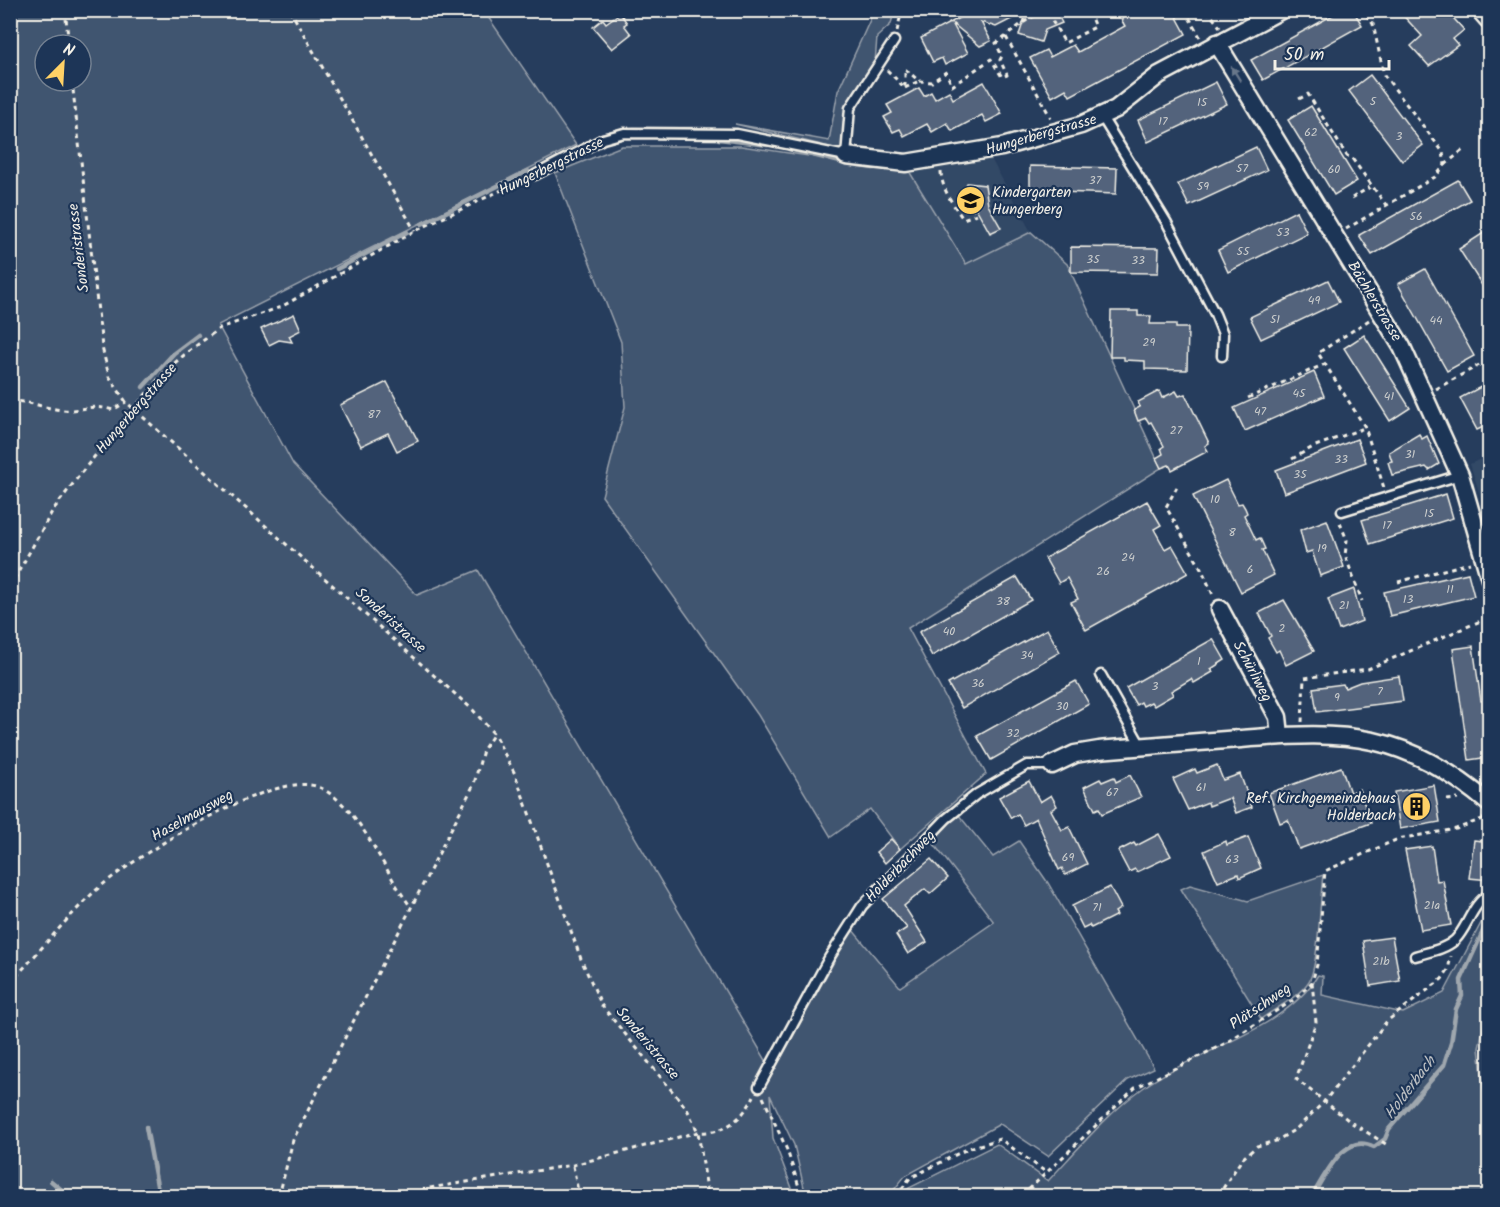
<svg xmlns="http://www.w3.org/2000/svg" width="1500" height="1207" viewBox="0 0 1500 1207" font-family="Kalam,sans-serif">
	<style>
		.built { fill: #334966 }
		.green { fill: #40546f; stroke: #9aa2ac; stroke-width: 1.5; fill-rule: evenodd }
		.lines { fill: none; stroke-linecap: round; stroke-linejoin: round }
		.stream { stroke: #9fa7ae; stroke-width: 4.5 }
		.building { fill: #52647b; stroke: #f4f1e8; stroke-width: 1.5 }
		.service-casing { stroke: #f4f1e8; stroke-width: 13 }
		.minor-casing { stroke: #f4f1e8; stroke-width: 21 }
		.tertiary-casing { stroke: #f4f1e8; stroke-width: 26 }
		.path { stroke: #f4f1e8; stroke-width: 3; stroke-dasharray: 4.5 4.5; stroke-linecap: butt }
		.service { stroke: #1d3557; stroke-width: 8 }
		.minor { stroke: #1d3557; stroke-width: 16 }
		.tertiary { stroke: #1d3557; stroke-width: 21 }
		.oneway { fill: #68778a }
		.labels { text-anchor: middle; stroke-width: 4.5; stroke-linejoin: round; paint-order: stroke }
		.number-label { font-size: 12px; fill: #cccecd }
		.street-label { font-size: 15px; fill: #f4f1e8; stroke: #1d3557 }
		.poi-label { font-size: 15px; fill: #f4f1e8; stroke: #1d3557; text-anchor: start }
		.water-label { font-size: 16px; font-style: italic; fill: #bcbfc2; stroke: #1d3557 }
	</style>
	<rect width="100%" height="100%" fill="#263d5d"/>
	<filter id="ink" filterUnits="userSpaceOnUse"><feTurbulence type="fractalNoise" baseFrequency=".0167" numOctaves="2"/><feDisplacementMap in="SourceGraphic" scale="12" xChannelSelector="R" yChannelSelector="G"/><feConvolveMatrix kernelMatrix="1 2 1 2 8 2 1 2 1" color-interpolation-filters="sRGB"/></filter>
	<g filter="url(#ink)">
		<g class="built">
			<polygon points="990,157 1031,232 966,265 909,171"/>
			<polygon points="1489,455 1489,522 1470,464"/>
		</g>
		<g class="green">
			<path d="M10,11H484L576,145L218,325L293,464L417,595L478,570L767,1062L769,1080L852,929L900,987L994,922L930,839L958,814L993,857L1019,841L1048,883L1154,1068L1128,1080L1048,1156L1000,1124L905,1176L889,1196H806L794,1145L770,1095L773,1138L795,1196H11ZM45,45H81V81H45Z"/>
			<polygon points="874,11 894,11 891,24 877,37 875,63 845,111 842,150 735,124 829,141 838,91"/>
			<polygon points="622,146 741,146 909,171 966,264 1031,232 1067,264 1161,468 908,628 986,774 900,849 870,809 831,837 758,715 602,496 625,407 621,342 555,173"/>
			<path d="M1323,875C1320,897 1319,964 1309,981C1299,997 1276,1008 1261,1019L1181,889L1190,885L1248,901Z"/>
			<path d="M1489,908V1000L1479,1048L1484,1092L1489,1094V1196H902L909,1188L997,1144L1048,1181C1078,1149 1107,1114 1143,1088C1194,1050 1284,1032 1318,975L1323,976L1322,995L1403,1013L1444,993Z"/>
		</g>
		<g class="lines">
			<g class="stream">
				<polyline points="633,129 704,129"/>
				<polyline points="601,135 624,130"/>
				<polyline points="719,139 768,145"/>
				<polyline points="789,149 844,163"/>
				<polyline points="859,166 874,168"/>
				<polyline points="422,224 528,171"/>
				<polyline points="337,269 407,232"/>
				<polyline points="143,387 174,353 198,335"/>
				<polyline points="146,1127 159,1196"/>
				<polyline points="51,1181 69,1196"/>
				<path d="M1312,1196C1326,1175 1344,1131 1374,1147L1385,1139L1389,1129L1444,1065L1451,1043L1456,1009L1462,996L1461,980L1490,916"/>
			</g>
		</g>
		<g class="building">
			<polygon points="953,10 1055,10 1062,23 1045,30 1041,42 1019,35 1027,11 996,27 981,22 991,41 980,46 952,23 968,53 945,65 942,58 933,62 921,38 963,16 953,13"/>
			<polygon points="1129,10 1173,10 1186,34 1070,96 1066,89 1052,97 1030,58 1046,50 1050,57 1073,45 1078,52 1125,26 1119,16"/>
			<polygon points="1342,10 1353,10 1362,25 1263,80 1251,60"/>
			<polygon points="1398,10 1446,10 1464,30 1453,39 1458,45 1429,66 1411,46 1422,36"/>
			<polygon points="620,13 627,23 624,25 631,34 612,49 593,27 603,19 606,23"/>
			<polygon points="1370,75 1423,145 1402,161 1349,91"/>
			<polygon points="984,82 1002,114 986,122 982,115 952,131 947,123 932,132 927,124 904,136 900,129 893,132 884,117 892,113 887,105 919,88 924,96 931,92 935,99 949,91 953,99"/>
			<polygon points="1216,82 1227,104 1148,142 1138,120"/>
			<polygon points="1311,106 1357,181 1334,195 1288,120"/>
			<polygon points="1256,147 1267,170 1189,206 1178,184"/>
			<polygon points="1030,166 1117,168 1116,194 1030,191"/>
			<polygon points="1458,180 1470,200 1372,255 1359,235"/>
			<polygon points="967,183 985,185 988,205 1001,228 990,233 976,208 973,210 960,199"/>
			<polygon points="1296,211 1307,233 1228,272 1218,250"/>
			<polygon points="1485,232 1490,240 1490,298 1459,249"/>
			<polygon points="1071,247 1159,248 1158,273 1071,272"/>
			<polygon points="1425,269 1474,356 1447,371 1398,284"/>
			<polygon points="1328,280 1339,302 1261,339 1250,317"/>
			<polygon points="1111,311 1138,311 1138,316 1151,316 1150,324 1176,324 1176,328 1188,328 1187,370 1145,369 1145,361 1124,360 1124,357 1110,357"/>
			<polygon points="294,314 301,330 289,336 292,342 279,340 269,345 261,329"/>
			<polygon points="1364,335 1410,408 1390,421 1344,348"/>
			<polygon points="1314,372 1324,396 1245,431 1234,408"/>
			<polygon points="387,382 418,441 397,451 388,433 361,446 340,405"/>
			<polygon points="1490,382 1490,424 1477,430 1460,398"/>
			<polygon points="1159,391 1162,398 1176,391 1179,396 1185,394 1209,443 1205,446 1208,451 1172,470 1169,465 1161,468 1156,458 1163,454 1161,448 1164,446 1151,422 1149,423 1146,418 1138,421 1134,410 1140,407 1138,402"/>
			<polygon points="1419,434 1422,439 1427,436 1439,464 1429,470 1426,467 1392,475 1388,462 1392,461 1389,452"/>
			<polygon points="1357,439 1366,462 1284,493 1276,470"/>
			<polygon points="1226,480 1238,504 1242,503 1245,508 1247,513 1244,515 1256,540 1260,538 1265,549 1262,550 1274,575 1241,592 1193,496"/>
			<polygon points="1446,494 1453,518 1370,544 1362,520"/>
			<polygon points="1147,501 1161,525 1154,529 1165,549 1172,545 1188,573 1086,630 1071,602 1078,599 1067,578 1059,583 1045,558"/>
			<polygon points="1327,520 1344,567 1320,576 1312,551 1306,553 1300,530"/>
			<polygon points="1468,573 1474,596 1390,616 1384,592"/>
			<polygon points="1017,577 1031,600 932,656 919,632"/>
			<polygon points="1354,589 1362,621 1339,630 1328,599"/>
			<polygon points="1284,600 1314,651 1286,665 1279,650 1276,652 1268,638 1271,636 1259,613"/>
			<polygon points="1047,629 1060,652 962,708 948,684"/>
			<polygon points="1213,639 1225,660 1211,669 1213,672 1194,683 1191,679 1171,691 1173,695 1154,706 1151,702 1143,706 1141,702 1136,705 1126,688"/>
			<polygon points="1473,646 1481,701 1490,700 1490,715 1483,715 1489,757 1469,760 1453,649"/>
			<polygon points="1399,676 1403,701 1317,712 1313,688 1343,684 1345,688 1360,682"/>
			<polygon points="1076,681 1089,704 991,760 977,736"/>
			<polygon points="1217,765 1223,780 1240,774 1252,807 1236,813 1230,798 1209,806 1208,802 1188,810 1173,779 1195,769 1197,773"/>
			<polygon points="1341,767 1350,793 1359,789 1371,823 1299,849 1288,820 1280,823 1269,793"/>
			<polygon points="1130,775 1141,797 1102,814 1099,808 1095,810 1084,787 1100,779 1102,782 1114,777 1116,782"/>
			<polygon points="1029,781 1040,802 1051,795 1057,806 1051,810 1062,830 1069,827 1087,864 1065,875 1062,868 1059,870 1036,818 1024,825 1018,814 1011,818 999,797"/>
			<polygon points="1434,785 1440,822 1400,829 1394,792"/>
			<polygon points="1159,834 1171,856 1137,872 1135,869 1129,872 1118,851 1134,843 1136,846"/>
			<polygon points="1248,837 1261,868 1239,878 1238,874 1218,882 1204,851 1226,841 1227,845"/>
			<polygon points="891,839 900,849 885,863 876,852"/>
			<polygon points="1474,840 1490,842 1490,880 1469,878"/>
			<polygon points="1432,846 1437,881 1443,880 1451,925 1421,930 1405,850"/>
			<polygon points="931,859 948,878 930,894 925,889 904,906 927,942 908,954 896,935 907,928 883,899"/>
			<polygon points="1110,887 1121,908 1115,912 1117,915 1091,928 1089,925 1083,928 1072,906"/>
			<polygon points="1392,937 1400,981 1370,986 1363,941"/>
		</g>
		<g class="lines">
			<defs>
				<g id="service">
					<polyline points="1102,117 1167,223 1215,314 1223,334 1222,356"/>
					<polyline points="535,175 603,139 624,133 737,134 846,156 850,108 894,41"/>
					<polyline points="1342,511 1460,475"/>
					<polyline points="1101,675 1141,746"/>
					<path d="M1415,956C1428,952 1444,950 1455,940C1468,927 1472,903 1490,894"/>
					<polyline points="759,1087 829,958 862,906 946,819 977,794 1027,765 1052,765"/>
				</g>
				<g id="minor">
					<polyline points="1217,43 1402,347 1460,475 1490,579"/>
					<polyline points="846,156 906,163 1002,147 1081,125 1116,109 1159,75 1281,10"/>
					<polyline points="1220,609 1278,717 1280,735"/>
					<path d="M1052,765L1075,754L1099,750C1147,746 1194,742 1241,739C1348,730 1404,732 1490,804"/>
				</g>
				<polyline id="tertiary" points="1483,10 1490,18"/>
			</defs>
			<use href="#service" class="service-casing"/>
			<use href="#minor" class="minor-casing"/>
			<use href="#tertiary" class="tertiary-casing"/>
			<g class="path">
				<polyline points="65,10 69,45"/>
				<polyline points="290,10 415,231"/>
				<polyline points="1120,10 1121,10"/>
				<polyline points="1185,10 1200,37"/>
				<polyline points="1207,10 1220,27"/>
				<polyline points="897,31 902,10"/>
				<polyline points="1006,37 1051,118"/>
				<path d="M887,70L905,88V69L919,81L932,82L946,72L952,86L991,59L1002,77L1007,75L1000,60L1002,56L996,43C1015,32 1025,16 1047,12L1065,43L1095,27L1090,15L1098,10"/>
				<polyline points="72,81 102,347 109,376 126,402 473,710 494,734 515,774 581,959 602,1006 687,1109 698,1132 708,1196"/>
				<polyline points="905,88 919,81"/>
				<polyline points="1299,99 1308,94 1347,156 1351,157 1386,205"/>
				<polyline points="1445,165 1464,149"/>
				<path d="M941,172C942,190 953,204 963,219L977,214"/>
				<polyline points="1352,198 1370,187"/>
				<polyline points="1346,229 1435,177 1445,165 1443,152 1384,75 1373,24 1363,10"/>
				<polyline points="1369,320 1318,353 1365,427 1384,488"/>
				<polyline points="1436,389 1490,359"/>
				<polyline points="1248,398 1325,364"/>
				<path d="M10,401C29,401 44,408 62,410C81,412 89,403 113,410L126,402"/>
				<polyline points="1292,459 1313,447 1364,428"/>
				<polyline points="1177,487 1166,507 1202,570 1214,597"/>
				<polyline points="1340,523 1347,540 1345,555 1362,601"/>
				<polyline points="1398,582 1470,563"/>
				<polyline points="10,587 53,510 85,468 165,371 189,351 220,328 281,307 415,231 525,179"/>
				<polyline points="1302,722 1304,678 1368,669 1490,617"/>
				<polyline points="1447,800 1458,799"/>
				<polyline points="1312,982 1316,1022 1296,1079 1352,1123 1389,1146"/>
				<path d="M10,983C38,953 65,920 94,892C128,861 276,765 321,788C362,809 383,871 411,907"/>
				<polyline points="763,1097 787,1150 802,1196"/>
				<polyline points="573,1166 579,1196"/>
				<polyline points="279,1196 293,1140 474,784 483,750 493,735"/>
				<path d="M404,1196L430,1188L573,1165L698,1132C724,1134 743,1119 754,1096"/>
				<polyline points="700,1196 708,1191"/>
				<polyline points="896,1196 910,1178 969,1148 1000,1139 1047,1173"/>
				<polyline points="1022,1196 1135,1088 1224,1044 1295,999 1312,982 1317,965 1325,871 1398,839 1456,829 1485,818"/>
				<polyline points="1218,1196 1242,1159 1257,1146 1276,1141 1296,1129 1324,1102 1387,1021 1442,979 1448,970 1451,956"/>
			</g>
			<use href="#service" class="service"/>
			<use href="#minor" class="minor"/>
			<use href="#tertiary" class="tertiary"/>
		</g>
		<defs><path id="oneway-solid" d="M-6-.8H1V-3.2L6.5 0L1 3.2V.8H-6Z" transform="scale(1.5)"/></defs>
		<use class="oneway" href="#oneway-solid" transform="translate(1236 74) rotate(-122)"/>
	</g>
	<defs>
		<symbol id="school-disc" viewBox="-11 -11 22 22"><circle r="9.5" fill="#ffd166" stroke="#1d3557"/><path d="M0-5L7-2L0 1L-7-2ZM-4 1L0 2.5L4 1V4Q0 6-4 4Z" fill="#111"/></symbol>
		<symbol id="building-disc" viewBox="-11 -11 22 22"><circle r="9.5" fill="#ffd166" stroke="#1d3557"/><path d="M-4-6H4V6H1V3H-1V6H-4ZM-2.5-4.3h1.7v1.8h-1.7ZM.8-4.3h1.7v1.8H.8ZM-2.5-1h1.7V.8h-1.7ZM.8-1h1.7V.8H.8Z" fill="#111"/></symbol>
	</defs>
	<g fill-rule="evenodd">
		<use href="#school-disc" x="954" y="184" width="33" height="33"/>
		<use href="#building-disc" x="1400" y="790" width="33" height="33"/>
	</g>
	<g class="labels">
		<g class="number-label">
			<text x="1373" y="105">5</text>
			<text x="1202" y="106">15</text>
			<text x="1163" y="125">17</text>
			<text x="1311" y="136">62</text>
			<text x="1399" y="140">3</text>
			<text x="1242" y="172">57</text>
			<text x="1334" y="173">60</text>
			<text x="1095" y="184">37</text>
			<text x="1203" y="190">59</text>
			<text x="1416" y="220">56</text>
			<text x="1283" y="236">53</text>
			<text x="1243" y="255">55</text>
			<text x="1093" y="263">35</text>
			<text x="1138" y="264">33</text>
			<text x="1314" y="304">49</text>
			<text x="1275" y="323">51</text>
			<text x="1436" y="324">44</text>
			<text x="1149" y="346">29</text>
			<text x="1299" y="397">45</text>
			<text x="1389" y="400">41</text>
			<text x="1260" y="415">47</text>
			<text x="374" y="418">87</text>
			<text x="1176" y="434">27</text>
			<text x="1410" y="458">31</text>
			<text x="1341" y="463">33</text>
			<text x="1300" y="478">35</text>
			<text x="1215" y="503">10</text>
			<text x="1429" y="517">15</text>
			<text x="1387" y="529">17</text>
			<text x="1232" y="536">8</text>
			<text x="1322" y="552">19</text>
			<text x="1128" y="561">24</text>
			<text x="1250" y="573">6</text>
			<text x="1103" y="575">26</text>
			<text x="1450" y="593">11</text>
			<text x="1408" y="603">13</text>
			<text x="1003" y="605">38</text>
			<text x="1344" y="609">21</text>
			<text x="1282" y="632">2</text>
			<text x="949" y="635">40</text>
			<text x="1027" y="659">34</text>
			<text x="1199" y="665">1</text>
			<text x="978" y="687">36</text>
			<text x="1155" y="690">3</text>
			<text x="1380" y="695">7</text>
			<text x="1337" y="701">9</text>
			<text x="1062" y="710">30</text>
			<text x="1013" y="737">32</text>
			<text x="1201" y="791">61</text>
			<text x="1112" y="796">67</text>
			<text x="1068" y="861">69</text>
			<text x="1232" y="863">63</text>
			<text x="1432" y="909">21a</text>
			<text x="1097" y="911">71</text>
			<text x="1381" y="965">21b</text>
		</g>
		<g class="street-label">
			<text transform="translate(1041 134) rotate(-16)" y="5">Hungerbergstrasse</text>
			<text transform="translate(551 166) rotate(-26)" y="5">Hungerbergstrasse</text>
			<text transform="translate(78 248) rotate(-97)" y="5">Sonderistrasse</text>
			<text transform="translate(1375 301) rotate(59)" y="5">Bächlerstrasse</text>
			<text transform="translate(136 408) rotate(-49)" y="5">Hungerbergstrasse</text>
			<text transform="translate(391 620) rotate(42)" y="5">Sonderistrasse</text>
			<text transform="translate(1253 671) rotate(62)" y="5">Schürliweg</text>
			<text transform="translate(192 815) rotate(-29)" y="5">Haselmausweg</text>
			<text transform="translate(900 866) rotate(-46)" y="5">Holderbachweg</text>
			<text transform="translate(1260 1006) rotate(-34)" y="5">Plätschweg</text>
			<text transform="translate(648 1043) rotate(50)" y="5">Sonderistrasse</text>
		</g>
		<g class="poi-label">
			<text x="992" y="197">Kindergarten<tspan x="992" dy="17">Hungerberg</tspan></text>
			<text x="1396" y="803" text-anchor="end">Ref. Kirchgemeindehaus<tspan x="1396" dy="17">Holderbach</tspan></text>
		</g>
		<g class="water-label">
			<text transform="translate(1409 1087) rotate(-53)" y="6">Holderbach</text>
		</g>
	</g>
	<rect width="1500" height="1207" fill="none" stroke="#1d3557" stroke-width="36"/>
	<rect x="18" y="18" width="1464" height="1171" fill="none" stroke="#f4f1e8" stroke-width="2" filter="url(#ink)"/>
	<g transform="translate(63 63) rotate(24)"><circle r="28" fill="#1d3557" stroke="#738091" stroke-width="1.5"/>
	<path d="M0-4.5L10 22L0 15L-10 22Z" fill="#ffd166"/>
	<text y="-9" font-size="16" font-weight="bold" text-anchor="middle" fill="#f4f1e8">N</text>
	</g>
	<path d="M1275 60v9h114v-9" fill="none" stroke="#f4f1e8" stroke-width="3"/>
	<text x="1284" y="60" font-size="18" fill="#f4f1e8" stroke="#1d3557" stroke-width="4.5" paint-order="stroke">50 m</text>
</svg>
